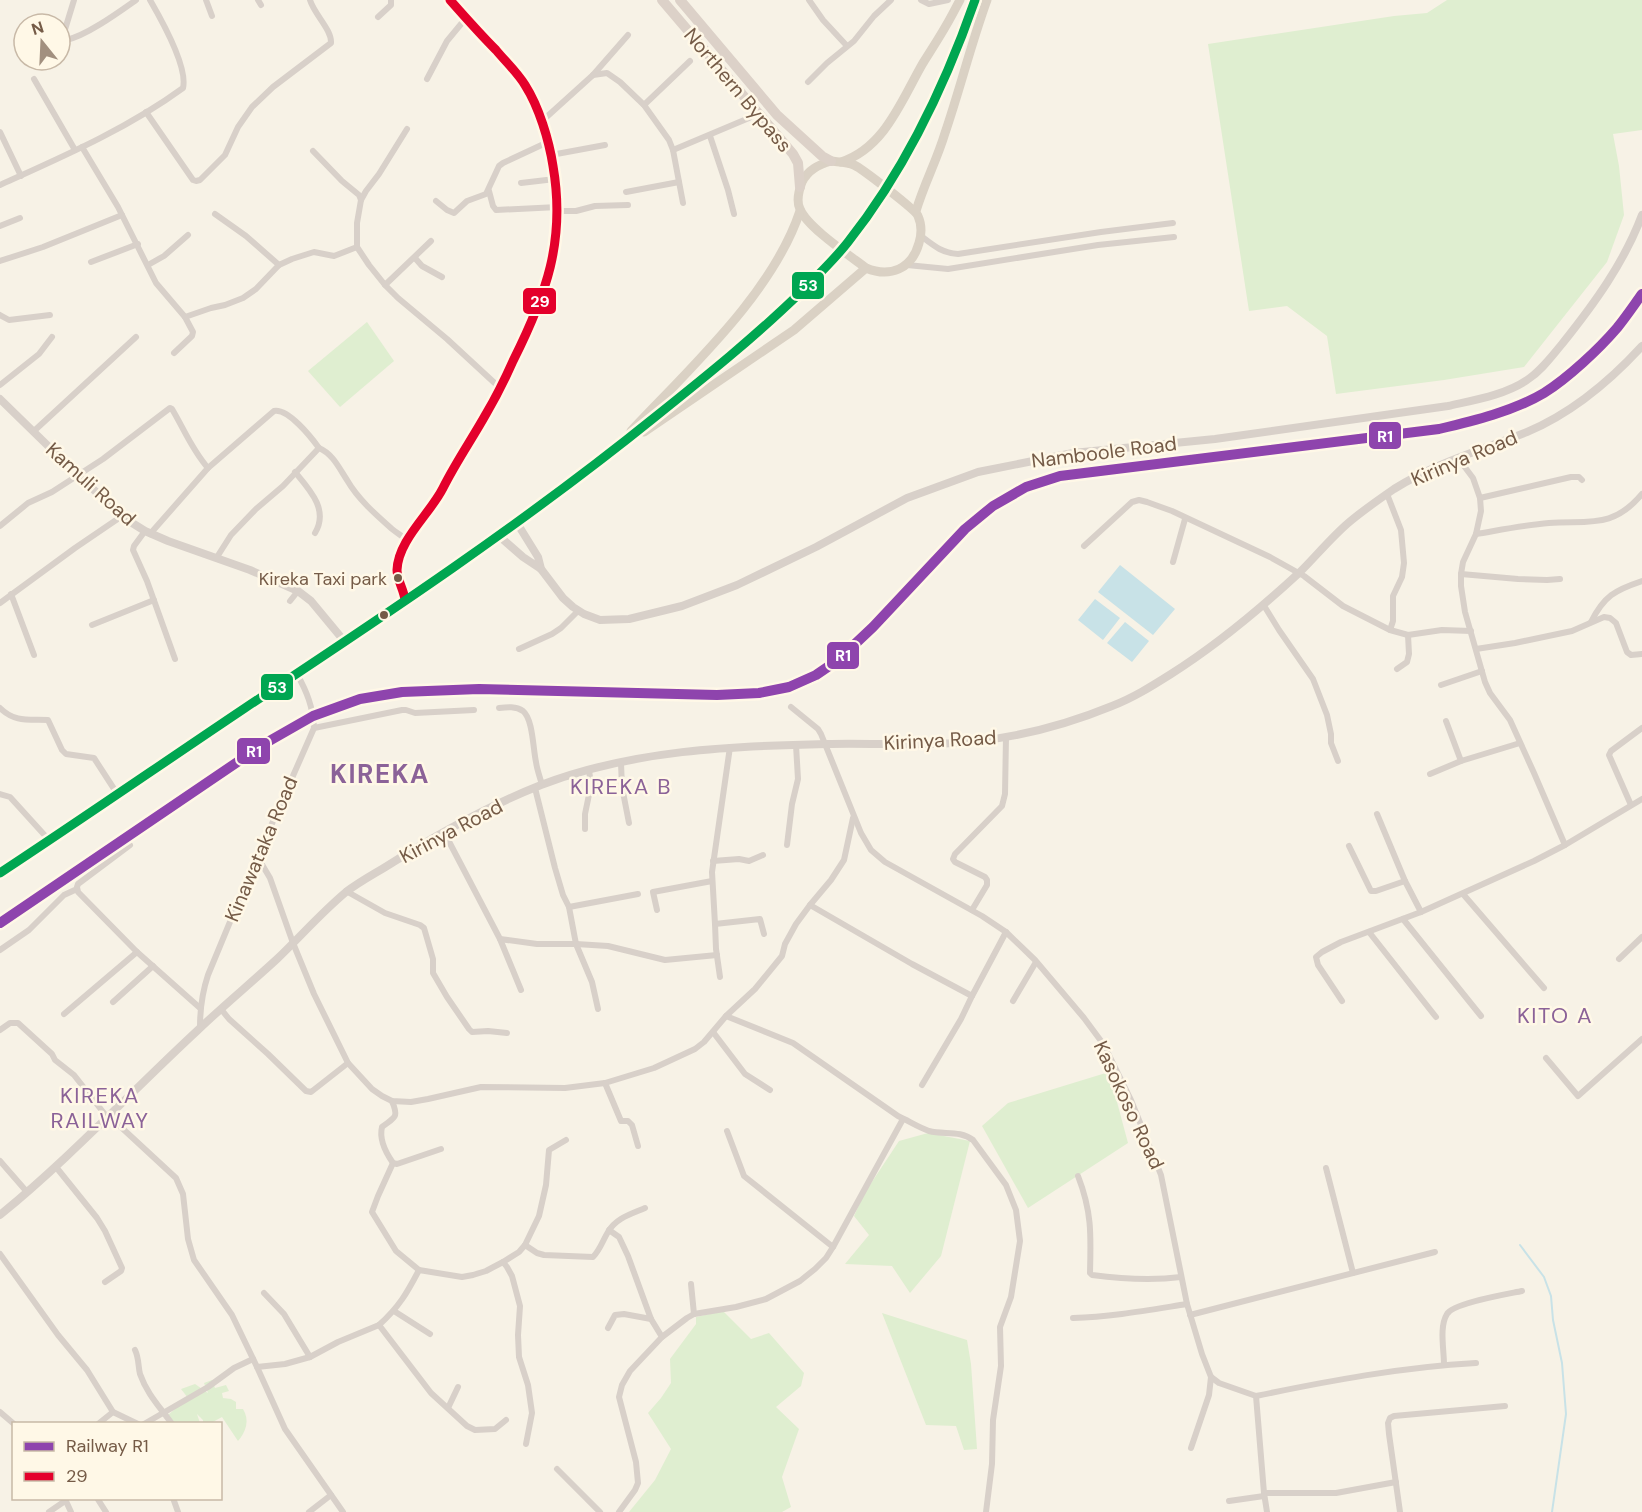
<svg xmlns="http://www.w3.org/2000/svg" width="1642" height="1512" viewBox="0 0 1642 1512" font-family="'DM Sans',sans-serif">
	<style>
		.green { fill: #dfeed0 }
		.water { fill: #c8e2e7 }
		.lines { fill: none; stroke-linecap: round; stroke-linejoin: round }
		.stream { stroke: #c8e2e7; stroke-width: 2 }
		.minor { stroke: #d8d0c9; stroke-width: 6 }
		.tertiary { stroke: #d8d0c9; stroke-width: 8 }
		.secondary { stroke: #d8d0c9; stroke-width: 8 }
		.trunk { stroke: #dad1c4; stroke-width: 9 }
		.motorway { stroke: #dcd1c8; stroke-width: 10 }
		.bus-1-casing { stroke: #fff8e7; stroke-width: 14 }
		.bus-2-casing { stroke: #fff8e7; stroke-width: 14 }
		.bus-1 { stroke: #e4002b; stroke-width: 9 }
		.bus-2 { stroke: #00a651; stroke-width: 9 }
		.rail-1-casing { stroke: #fff8e7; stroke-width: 15 }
		.rail-1 { stroke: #8e44ad; stroke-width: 10 }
		.bus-dot { fill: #755b47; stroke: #fff8e7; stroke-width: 2 }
		.labels { text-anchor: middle; stroke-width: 5; stroke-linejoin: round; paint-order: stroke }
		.bus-label { font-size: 18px; fill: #755b47; stroke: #fff8e7; text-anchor: end }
		.street-label { font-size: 20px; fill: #755b47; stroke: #fff8e7 }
		.quarter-label { font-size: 22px; letter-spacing: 1.5px; fill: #8b6298; stroke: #fff8e7 }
		.district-label { font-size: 26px; font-weight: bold; letter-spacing: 1.5px; fill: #8b6298; stroke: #fff8e7 }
		.line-badge { stroke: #fff8e7; stroke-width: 2 }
		.badge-label { font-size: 16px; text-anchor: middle; font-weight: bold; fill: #fff }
	</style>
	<rect width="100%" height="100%" fill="#f7f2e6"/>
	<g class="green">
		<polygon points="1447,0 1642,0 1642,130 1613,134 1619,166 1624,215 1607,262 1524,367 1444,380 1336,394 1327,336 1287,306 1249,311 1208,44 1394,16 1427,13"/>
		<polygon points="367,322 394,361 340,407 308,371"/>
		<polygon points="1109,1072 1128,1143 1028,1208 982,1126 1008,1103"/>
		<polygon points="928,1133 970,1141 941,1256 910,1293 892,1266 845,1264 869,1235 854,1216 864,1194 899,1141"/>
		<polygon points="723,1311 751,1339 769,1333 804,1373 801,1386 776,1407 799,1429 782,1477 791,1507 782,1512 629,1512 655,1480 671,1449 648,1413 661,1398 671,1383 670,1359 696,1324 696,1317"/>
		<polygon points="882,1313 967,1340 971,1364 977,1449 964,1450 956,1426 926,1425"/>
		<path d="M212,1380L215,1388L226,1385L229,1391L222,1393L223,1398L231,1399L236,1402V1409H243C250,1420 246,1432 238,1441L222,1417L211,1423H203V1420L197,1414L200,1423L175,1424L168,1415L188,1398L181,1389L195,1384L208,1393L204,1383Z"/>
	</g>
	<g class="water">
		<polygon points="1120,565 1175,609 1153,635 1098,592"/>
		<polygon points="1095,599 1120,618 1103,640 1078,620"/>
		<polygon points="1125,622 1149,641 1132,662 1107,643"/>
	</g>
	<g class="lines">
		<polyline class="stream" points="1520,1245 1544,1277 1551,1296 1553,1320 1562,1363 1566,1414 1552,1512"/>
		<g class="minor">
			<path d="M74,0L63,36L66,40C86,36 119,12 136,0"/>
			<polyline points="206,0 212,16"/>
			<polyline points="258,0 261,5"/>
			<polyline points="809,0 823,20 847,46"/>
			<polyline points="921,0 929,4 948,0"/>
			<polyline points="378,17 391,5 391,0"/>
			<polyline points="593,75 628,35"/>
			<polyline points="34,79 75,150"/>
			<polyline points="427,79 447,41 466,18"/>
			<polyline points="808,82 827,63 854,41 874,16 891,0"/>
			<polyline points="644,105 690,61"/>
			<path d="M146,112L193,180L196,181L200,180L225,155L238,127L252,107L273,87L331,43C332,30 314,14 310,0"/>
			<polyline points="541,122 593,75 607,73 620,82 644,105 669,140 673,150 683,203"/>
			<polyline points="0,132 21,176"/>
			<polyline points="710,136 728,190 734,214"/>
			<polyline points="82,147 118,207 156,283 185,317 211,308 225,305 243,298 256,289 279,265 292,259 314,252 334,256 357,247"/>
			<polyline points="673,150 749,118"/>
			<polyline points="313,151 342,181 359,195 361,200 357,223 357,247 369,265 385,285 398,298 447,339 500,388"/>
			<polyline points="551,155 605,145"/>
			<polyline points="521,183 555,179"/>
			<path d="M0,185C62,157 127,129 183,88C188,67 161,19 150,0"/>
			<polyline points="489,191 493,206 496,210 558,207"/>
			<polyline points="626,192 679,182"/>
			<polyline points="361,200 366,191 379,174 407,129"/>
			<polyline points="436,201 447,210 454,213 467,201 486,194 499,166 503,163 548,142"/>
			<polyline points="558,211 576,211 595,206 628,205"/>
			<polyline points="215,214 246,236 279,265"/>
			<polyline points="0,226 20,218"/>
			<path d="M921,236C934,246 942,253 958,254L1101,232L1173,223"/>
			<polyline points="415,258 422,266 442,277"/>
			<polyline points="0,261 43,247 122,215"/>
			<polyline points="91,262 138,244"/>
			<polyline points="148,265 164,256 188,235"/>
			<polyline points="907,265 948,269 1098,245 1174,237"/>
			<polyline points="385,285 431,241"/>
			<polyline points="0,315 9,320 50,315"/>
			<polyline points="174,353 192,336 193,332 185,317"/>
			<polyline points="0,385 39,354 52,337"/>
			<polyline points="34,431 136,337"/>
			<polyline points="1458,458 1473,478 1480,498 1481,511 1476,534 1463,562 1461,574 1461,586 1465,612 1485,682 1490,693 1510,720 1534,773 1565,845"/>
			<path d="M295,472C310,490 329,510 315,533"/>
			<polyline points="1387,494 1401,530 1404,563 1402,577 1393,596 1393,621 1390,630"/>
			<polyline points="1480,498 1571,477 1579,477 1582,480"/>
			<path d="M0,526L28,503L52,492L103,459L170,408L172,409C184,429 192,450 208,468"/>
			<polyline points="145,531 134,546 133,550 147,581 175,659"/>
			<path d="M150,534L208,468L274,411C288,408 311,437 319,448"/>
			<path d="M1476,534C1500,530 1525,525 1549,523C1589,520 1613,529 1642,494"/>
			<polyline points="1084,546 1132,502 1139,500 1147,502 1172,511 1270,557 1304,576 1343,606 1390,630 1408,635 1442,630 1471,631"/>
			<path d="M217,557L231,535L256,509L283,486L319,448C333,454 339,468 347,480C358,499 375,514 392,529C397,533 402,536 407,540"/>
			<polyline points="1173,562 1185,519"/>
			<polyline points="1461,574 1518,579 1547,580 1560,579"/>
			<polyline points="11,594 34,655"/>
			<polyline points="290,601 298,591"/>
			<polyline points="0,603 75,548 122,516"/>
			<polyline points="1263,604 1279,630 1313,679 1327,715 1331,734 1331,743 1338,761"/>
			<path d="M1591,622C1604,596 1615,590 1642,581"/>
			<polyline points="92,625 154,600"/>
			<polyline points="519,649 552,634 561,628 578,611"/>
			<polyline points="1476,649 1515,643 1572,631 1604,617 1610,618 1616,623 1627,652 1631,655 1642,654"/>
			<polyline points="1397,669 1407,662 1409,654 1408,635"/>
			<polyline points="1441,685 1482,671"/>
			<polyline points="791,707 818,729 821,734 861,833 871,850 885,862 982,916 1006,932 1035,960 1084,1018 1104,1045 1131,1100 1161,1175 1187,1304 1202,1354 1211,1377 1219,1383 1256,1396 1264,1493 1267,1512"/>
			<path d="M0,708C15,723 30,719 48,720L62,750L66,754L94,758L118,795"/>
			<path d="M499,708C507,707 516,706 523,711C533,719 533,749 536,762C537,770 540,777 542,785"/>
			<polyline points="1446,721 1461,761"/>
			<polyline points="314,728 402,710 406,710 415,713 474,710"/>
			<polyline points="621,763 622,787 629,823"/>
			<polyline points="1430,774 1461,761 1520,743"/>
			<polyline points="535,788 555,868 563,895 569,907 576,944 592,982 598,1009"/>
			<polyline points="0,794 10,797 49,840"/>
			<polyline points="1631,805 1609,755 1611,751 1642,728"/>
			<polyline points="1377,814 1405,881 1421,912"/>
			<polyline points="585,829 585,814 591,785 589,770"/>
			<polyline points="444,832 500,939 521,990"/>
			<polyline points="130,845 78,884 77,887 78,892 137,952 200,1008"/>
			<polyline points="787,845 792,804 798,779 796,745"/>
			<polyline points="1349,846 1371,891 1376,891 1405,881"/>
			<polyline points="257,856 270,878 293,943 314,994 348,1063 372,1089 382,1096 392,1101 411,1102 428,1099 481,1087 565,1088 605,1083 654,1068 695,1049 704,1042 726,1016 755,989 782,956 785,944 796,924 810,905 831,880 844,860 853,818"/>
			<polyline points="713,861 739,859 749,861 763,855"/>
			<polyline points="346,891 385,913 420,925 424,928 433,959 433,973 447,997 469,1029 472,1032 488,1031 507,1033"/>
			<polyline points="1463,894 1544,988"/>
			<polyline points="810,905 912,964 972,996 961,1019 922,1085"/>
			<polyline points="569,907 638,894"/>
			<polyline points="657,910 653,892 712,881"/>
			<polyline points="972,910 987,885 987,880 985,877 955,862 953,859 955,854 1002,806 1005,794 1006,737"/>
			<polyline points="1403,919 1481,1016"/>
			<polyline points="715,924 760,919 764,934"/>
			<polyline points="1369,932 1436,1017"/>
			<polyline points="500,939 537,944 576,944 608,946 665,960 717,955"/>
			<polyline points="0,950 29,930 64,895 77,889"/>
			<polyline points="1619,959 1642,937"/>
			<polyline points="720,977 716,949 715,924 712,872 730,747"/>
			<polyline points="972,996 1006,932"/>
			<polyline points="1013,1001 1036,962"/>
			<polyline points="1342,1001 1318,965 1316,957 1322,952 1341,942 1421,912 1534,861 1565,845 1642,799"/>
			<polyline points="113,1002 153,966"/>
			<polyline points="221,1009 229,1019 268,1054 306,1091 311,1092 348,1063"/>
			<polyline points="64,1014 137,952"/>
			<path d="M726,1016L793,1043L898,1116C909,1121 918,1127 929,1131C944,1135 960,1130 973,1140L1006,1185L1016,1210L1020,1241L1011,1297L1000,1327L1001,1366L993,1420L992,1464L986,1512"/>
			<path d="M200,1027C200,1009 202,993 208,975L249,876L314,728C313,707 307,692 297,674"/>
			<polyline points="0,1030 10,1023 18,1023 52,1054 55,1060 74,1075 107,1117"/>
			<polyline points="713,1032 745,1074 770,1090"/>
			<polyline points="1546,1058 1578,1096 1642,1039"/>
			<polyline points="605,1083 621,1121 628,1121 632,1125 638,1146"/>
			<path d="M392,1101C399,1118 395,1117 382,1127C379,1139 386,1153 393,1163L397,1164L441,1149"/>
			<polyline points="109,1116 176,1178 183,1194 188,1239 194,1260 232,1315 257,1367 285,1429 343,1512"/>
			<polyline points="727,1131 744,1176 833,1247"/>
			<polyline points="0,1161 27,1192"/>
			<polyline points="393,1163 378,1196 372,1212 396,1251 419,1270"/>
			<polyline points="56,1167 97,1218 105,1231 122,1268 121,1271 105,1282"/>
			<polyline points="1326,1168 1353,1273"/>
			<path d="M1078,1176C1092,1212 1091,1235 1090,1273L1092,1275C1122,1279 1151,1281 1181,1277"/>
			<polyline points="609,1230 619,1237 628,1256 651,1319 662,1337"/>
			<path d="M525,1245L537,1253L544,1255L593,1257C600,1250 603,1240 608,1232C616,1218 631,1214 645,1208"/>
			<polyline points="0,1254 58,1335 87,1370 113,1412 98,1424"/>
			<polyline points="503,1262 507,1267 512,1276 520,1306 518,1335 519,1357 528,1385 532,1413 526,1444"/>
			<polyline points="691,1284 694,1314"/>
			<polyline points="264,1293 284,1314 310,1357"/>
			<polyline points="394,1311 430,1334"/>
			<polyline points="1190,1315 1435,1252"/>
			<path d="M1073,1318C1111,1317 1149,1310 1187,1304"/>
			<path d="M379,1325C399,1307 407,1293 419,1270L462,1277L473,1275L486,1271L503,1262L519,1252L525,1245L539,1216L546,1185L549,1150L566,1140"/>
			<polyline points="608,1328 615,1315 624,1314 651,1319"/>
			<path d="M135,1350C139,1358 138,1366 140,1374C147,1394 160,1407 172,1424"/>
			<path d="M1444,1365C1444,1349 1439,1327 1447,1314C1453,1303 1508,1294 1522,1291"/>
			<polyline points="257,1367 285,1364 310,1357 338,1342 379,1325 431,1393 467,1426 475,1430 495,1429 506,1420"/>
			<path d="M1256,1396C1328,1381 1402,1367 1476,1363"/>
			<polyline points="448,1408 458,1387"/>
			<polyline points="0,1412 14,1424"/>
			<polyline points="113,1412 138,1424"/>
			<polyline points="144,1424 208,1387 234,1368 253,1359"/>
			<polyline points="1191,1448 1209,1395 1211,1377"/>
			<polyline points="557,1469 600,1512"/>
			<polyline points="1264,1493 1336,1493 1396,1482"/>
			<polyline points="97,1498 106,1512"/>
			<polyline points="173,1498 178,1512"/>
			<polyline points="65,1499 71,1512"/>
			<polyline points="1229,1501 1264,1496"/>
			<polyline points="49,1512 65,1501"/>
			<polyline points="309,1512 331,1495"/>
			<polyline points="619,1512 635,1490 638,1483 636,1462 619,1397 622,1385 630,1371 662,1337 687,1318 694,1314 736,1307 766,1299 800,1281 815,1269 826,1258 833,1247 903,1119"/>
			<polyline points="1400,1512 1389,1434 1388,1423 1390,1418 1394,1416 1505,1406"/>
		</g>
		<g class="tertiary">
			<polyline points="0,399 85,482 129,521 145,531 168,541 250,570 298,591 311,601 345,642"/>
			<path d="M517,523L538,557L541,569L563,598L573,607L584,614L600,620L629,619L682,606L737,585L816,547L907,498L978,472L1073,453L1215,439L1448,406C1474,400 1505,395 1527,380C1541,371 1551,357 1562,344C1594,304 1624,263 1642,215"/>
			<polyline points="499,536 523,557 541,569"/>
		</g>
		<g class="secondary">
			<path d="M405,600C404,590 397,580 397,570C398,540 430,514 443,488C456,462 472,439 486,414C496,397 505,379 513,361C546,295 566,241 553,166C549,140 539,107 525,85C517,72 505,61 496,50C480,34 465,17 450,0"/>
			<path d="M0,1215C70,1158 132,1091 198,1030C223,1006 251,983 277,959C300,937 322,912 346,892C359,882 374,874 387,866C436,835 488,806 541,785C632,750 731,746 827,744C862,743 898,745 933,744C994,743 1056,729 1112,706C1133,698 1152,686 1171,674C1217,645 1260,609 1300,572C1316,556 1331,538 1347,524C1362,511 1378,500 1394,489C1435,463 1482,450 1527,432C1572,413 1610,381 1642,346"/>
		</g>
		<g class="trunk">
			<path d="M831,161C838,162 847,162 854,165C861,168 916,210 918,216C922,225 922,233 919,243C912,269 890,278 866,268C849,255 807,227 800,209C796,201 799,190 802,182C808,170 818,165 831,161Z"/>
			<path d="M841,162C885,148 902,99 923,63C933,47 943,32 952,15L960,0"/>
			<path d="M916,211C924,184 937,160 945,133C960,89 971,44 987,0"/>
			<path d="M631,431C689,369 773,293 800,211"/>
			<polyline points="644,432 794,330 866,268"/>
			<path d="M0,873C82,819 163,763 245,708C384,616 524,523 655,417C705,377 756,336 802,291C818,275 834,260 848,242C905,170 945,86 975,0"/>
		</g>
		<g class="motorway">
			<polyline points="662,0 793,154 798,163 800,187"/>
			<polyline points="680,0 777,115 822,156 831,161"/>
		</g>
		<defs>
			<path id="bus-1" d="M405,600C404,590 397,580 397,570C398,540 430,514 443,488C456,462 472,439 486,414C496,397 505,379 513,361C546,295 566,241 553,166C549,140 539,107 525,85C517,72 505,61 496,50C480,34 465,17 450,0"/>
			<path id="bus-2" d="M0,873C82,819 163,763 245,708C384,616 524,523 655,417C705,377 756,336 802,291C818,275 834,260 848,242C905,170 945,86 975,0"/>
		</defs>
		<use href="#bus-1" class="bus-1-casing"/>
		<use href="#bus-2" class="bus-2-casing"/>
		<use href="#bus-1" class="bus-1"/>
		<use href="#bus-2" class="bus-2"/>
		<defs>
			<path id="rail-1" d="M0,923L264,744L313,716L360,699L402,692L479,689L717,695L759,693L789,687L816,675L838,660L873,627L965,529L993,506L1026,487L1060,476L1439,429C1473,421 1514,411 1544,393C1568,378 1599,349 1617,328C1626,317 1634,305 1642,294"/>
		</defs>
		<use href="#rail-1" class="rail-1-casing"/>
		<use href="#rail-1" class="rail-1"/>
	</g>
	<g class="bus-dot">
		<circle cx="398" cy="578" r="5"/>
		<circle cx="384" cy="615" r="5"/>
	</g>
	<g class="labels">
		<g class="bus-label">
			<text x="387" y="585">Kireka Taxi park</text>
		</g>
		<g class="street-label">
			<text transform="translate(738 90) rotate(50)" y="7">Northern Bypass</text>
			<text transform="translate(1104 452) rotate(-7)" y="7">Namboole Road</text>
			<text transform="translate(1464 458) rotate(-23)" y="7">Kirinya Road</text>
			<text transform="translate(91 484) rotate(42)" y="7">Kamuli Road</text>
			<text transform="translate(940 740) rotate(-3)" y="7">Kirinya Road</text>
			<text transform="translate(451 831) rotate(-28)" y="7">Kirinya Road</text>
			<text transform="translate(261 849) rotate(-67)" y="7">Kinawataka Road</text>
			<text transform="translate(1129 1105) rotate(65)" y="7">Kasokoso Road</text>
		</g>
		<g class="quarter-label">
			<text x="621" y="794">KIREKA B</text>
			<text x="1555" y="1023">KITO A</text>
			<text x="100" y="1103">KIREKA<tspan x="100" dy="25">RAILWAY</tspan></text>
		</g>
		<g class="district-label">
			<text x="380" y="783">KIREKA</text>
		</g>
	</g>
	<g class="line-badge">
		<rect x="791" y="271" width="34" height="29" rx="6" fill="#00a651"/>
		<rect x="522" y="287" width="35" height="28" rx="6" fill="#e4002b"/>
		<rect x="1368" y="421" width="34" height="29" rx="6" fill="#8e44ad"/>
		<rect x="826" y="641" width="34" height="29" rx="6" fill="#8e44ad"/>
		<rect x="260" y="673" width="34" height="28" rx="6" fill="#00a651"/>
		<rect x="236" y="737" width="35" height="28" rx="6" fill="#8e44ad"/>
	</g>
	<g class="badge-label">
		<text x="808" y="291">53</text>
		<text x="540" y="307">29</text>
		<text x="1385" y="442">R1</text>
		<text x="843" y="661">R1</text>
		<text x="277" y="693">53</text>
		<text x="254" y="757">R1</text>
	</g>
	<rect x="12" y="1422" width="210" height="78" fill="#fff8e7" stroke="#c8b9a7" stroke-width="1.5"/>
	<rect x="24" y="1442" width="30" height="9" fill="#8e44ad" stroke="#c8b9a7" stroke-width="1.5"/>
	<text x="66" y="1452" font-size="18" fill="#755b47">Railway R1</text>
	<rect x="24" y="1472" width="30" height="9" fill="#e4002b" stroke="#c8b9a7" stroke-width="1.5"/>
	<text x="66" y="1482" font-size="18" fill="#755b47">29</text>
	<g transform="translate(42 42) rotate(342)"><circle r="28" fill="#fff8e7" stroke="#c8b9a7" stroke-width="1.5"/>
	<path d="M0-4.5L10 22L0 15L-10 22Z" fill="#a2907f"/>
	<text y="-9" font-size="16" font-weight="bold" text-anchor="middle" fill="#755b47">N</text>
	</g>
</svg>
